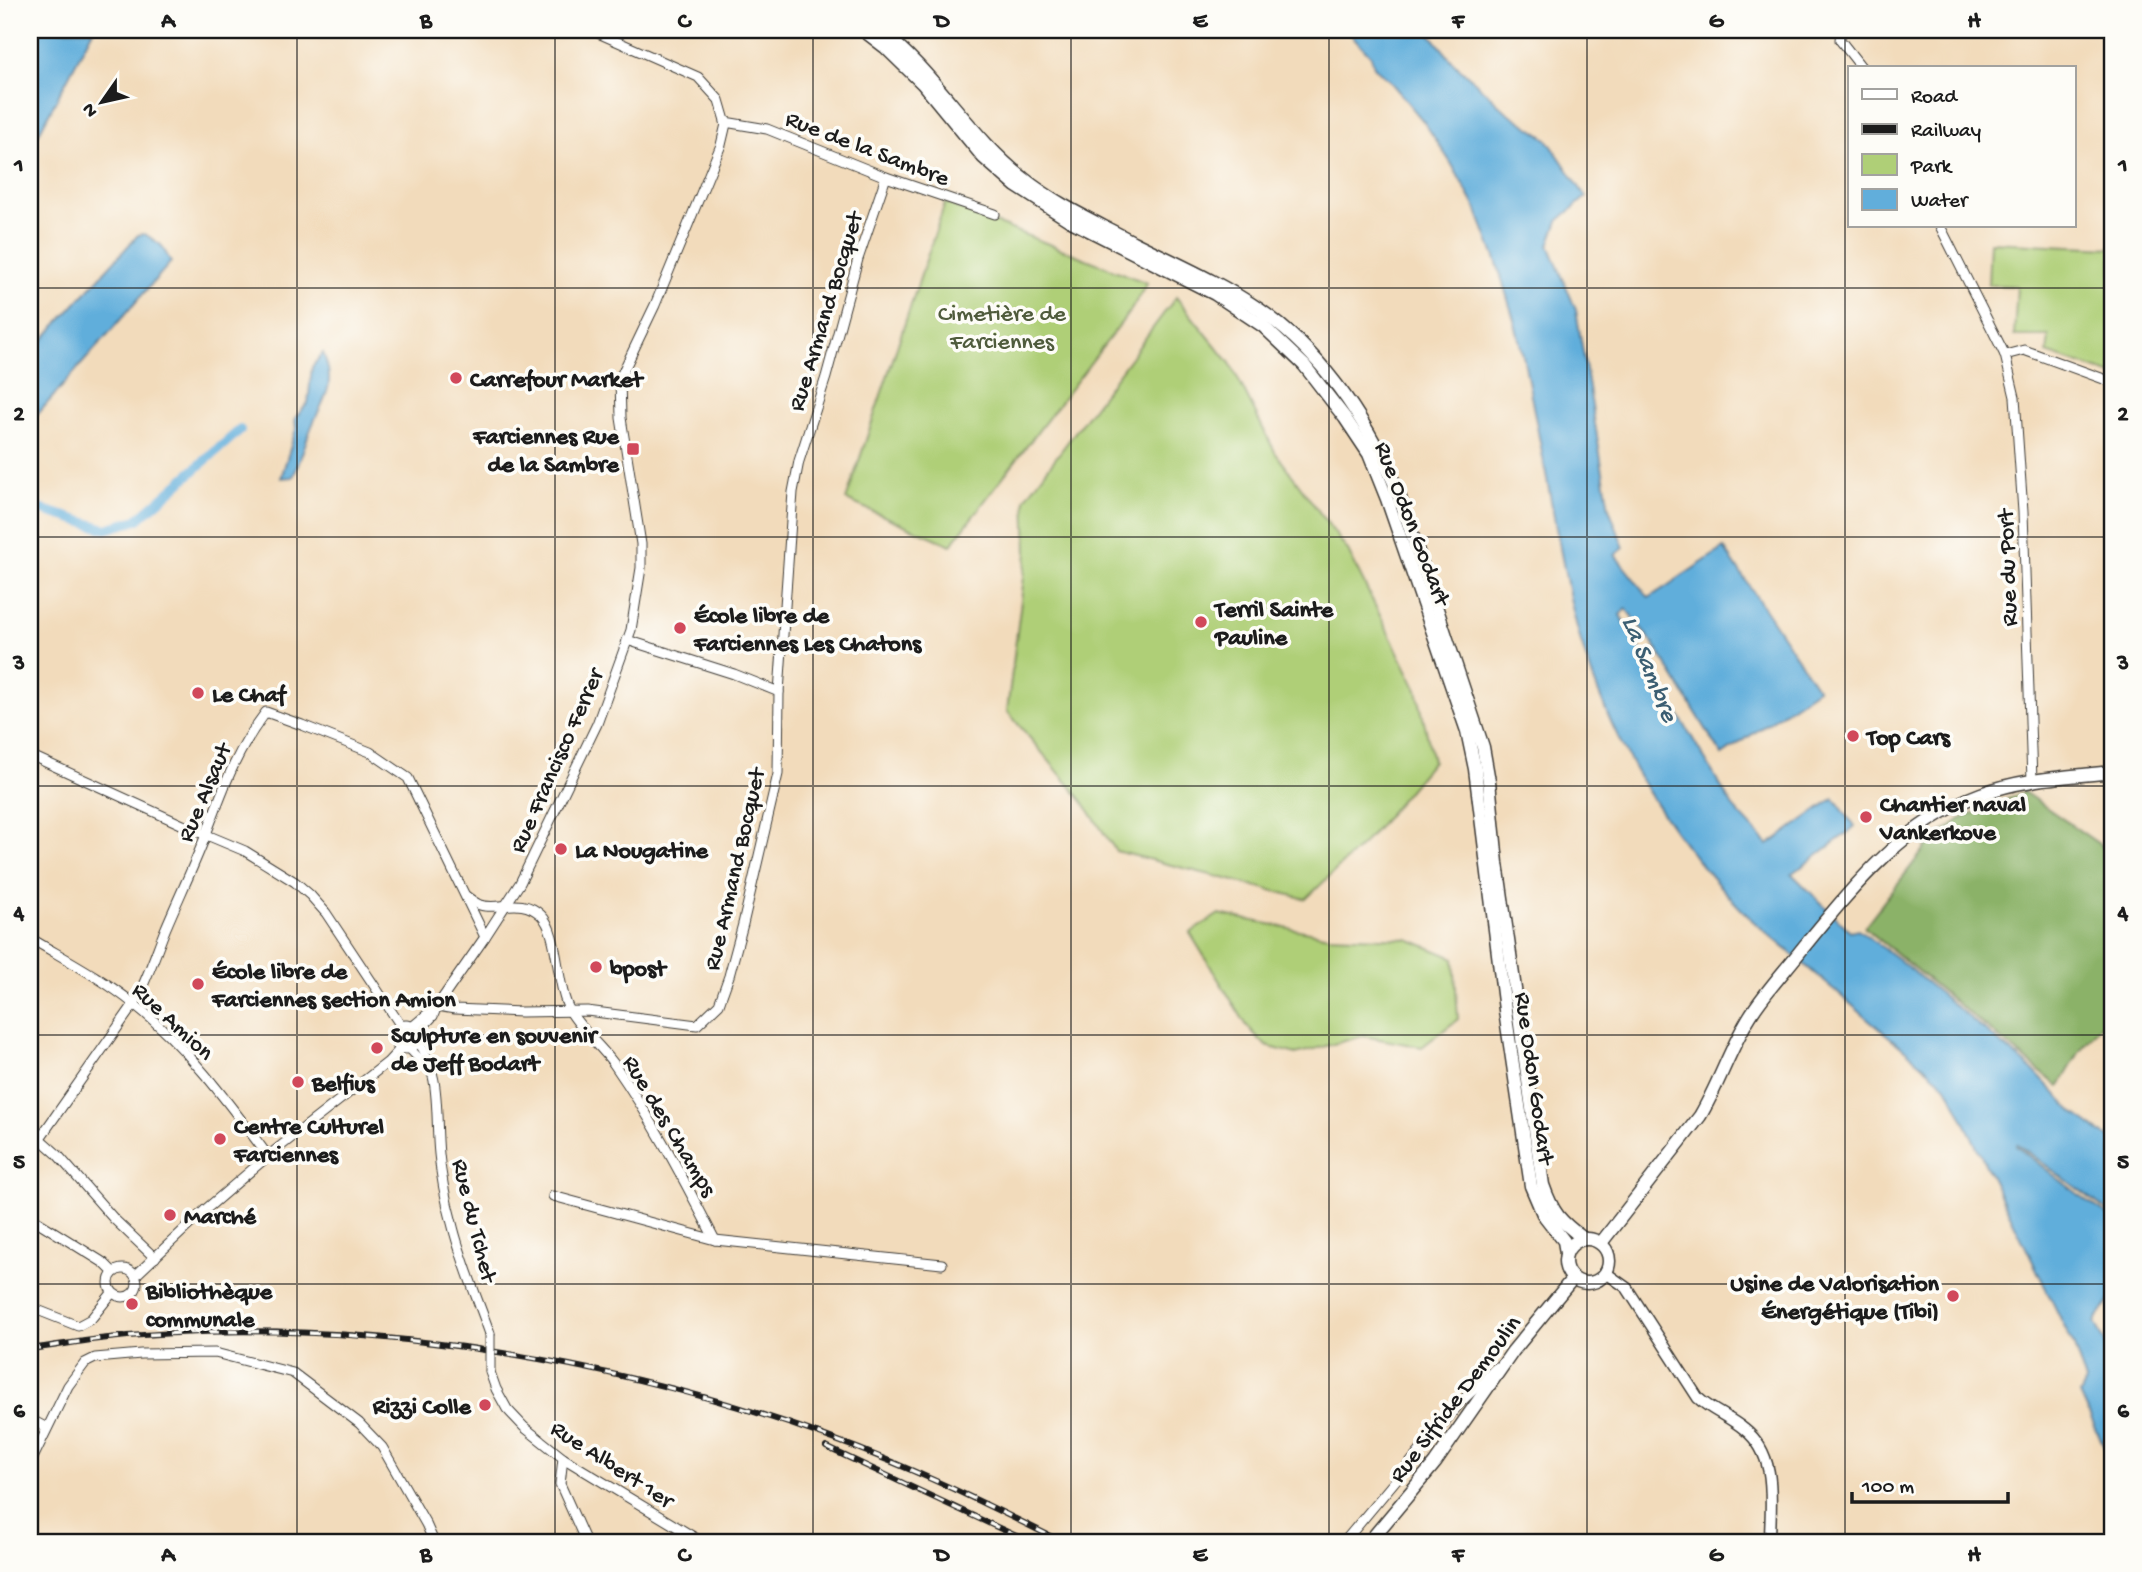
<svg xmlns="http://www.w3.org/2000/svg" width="2142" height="1572" viewBox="0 0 2142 1572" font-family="'Gochi Hand',sans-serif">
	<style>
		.green { fill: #afcf77; stroke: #66764a; stroke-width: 2 }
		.forest { fill: #8bb268; stroke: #546742; stroke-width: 2 }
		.water { fill: #61aedb; stroke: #3e657c; stroke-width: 2 }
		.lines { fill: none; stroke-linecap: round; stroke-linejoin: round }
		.canal { stroke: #61aedb; stroke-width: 10 }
		.minor-casing { stroke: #3c3934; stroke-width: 11 }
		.tertiary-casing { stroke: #3c3934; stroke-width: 13 }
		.secondary-casing { stroke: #3c3934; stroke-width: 15 }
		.minor { stroke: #fff; stroke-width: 9 }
		.tertiary { stroke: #fff; stroke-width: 10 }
		.secondary { stroke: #fff; stroke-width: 12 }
		.rail-casing { stroke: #1c1c1c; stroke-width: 6 }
		.rail { stroke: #fdfcf7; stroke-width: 3.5; stroke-dasharray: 10; stroke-linecap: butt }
		.minor-bridge-casing { stroke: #3c3934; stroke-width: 11; stroke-linecap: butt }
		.minor-bridge { stroke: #fff; stroke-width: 9 }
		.grid { fill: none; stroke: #1c1c1c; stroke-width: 2; stroke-opacity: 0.55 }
		.poi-dot { fill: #d1495b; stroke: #fdfcf7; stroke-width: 2.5 }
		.labels { text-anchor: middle; stroke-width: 7; stroke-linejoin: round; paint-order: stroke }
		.street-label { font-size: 24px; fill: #1c1c1c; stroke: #fdfcf7 }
		.park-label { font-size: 24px; fill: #4f5b3c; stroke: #fdfcf7 }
		.poi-label { font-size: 24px; font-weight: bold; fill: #1c1c1c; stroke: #fdfcf7; text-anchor: start }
		.water-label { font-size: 26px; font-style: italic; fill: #3b5e72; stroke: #fdfcf7 }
		.neatline { fill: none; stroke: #1c1c1c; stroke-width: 2.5 }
		.grid-label { font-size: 23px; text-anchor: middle; font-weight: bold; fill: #1c1c1c }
	</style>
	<rect width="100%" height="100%" fill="#fdfcf7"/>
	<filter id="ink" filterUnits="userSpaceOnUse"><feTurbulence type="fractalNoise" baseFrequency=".0143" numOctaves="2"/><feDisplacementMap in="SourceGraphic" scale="14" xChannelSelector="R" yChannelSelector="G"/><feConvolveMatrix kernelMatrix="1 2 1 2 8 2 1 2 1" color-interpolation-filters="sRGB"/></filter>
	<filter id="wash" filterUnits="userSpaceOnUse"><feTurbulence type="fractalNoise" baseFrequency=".00686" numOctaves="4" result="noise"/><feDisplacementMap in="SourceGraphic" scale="28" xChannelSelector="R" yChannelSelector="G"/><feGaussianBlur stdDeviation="1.57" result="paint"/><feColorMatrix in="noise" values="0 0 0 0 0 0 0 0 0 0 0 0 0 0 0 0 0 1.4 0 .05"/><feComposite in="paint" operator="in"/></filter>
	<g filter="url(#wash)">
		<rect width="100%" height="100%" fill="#f2dbbb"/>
		<g class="green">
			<polygon points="945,203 1147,283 1131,310 951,545 846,500"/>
			<polygon points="1990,242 2112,248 2112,375 2047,353 2049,336 2014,336 2017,286 1988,285"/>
			<polygon points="1176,297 1230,363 1275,452 1348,551 1417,690 1433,761 1368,839 1306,899 1116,851 1082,800 1007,711 1027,553 1025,499"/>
			<polygon points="1219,914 1329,936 1408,939 1454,958 1458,1019 1422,1047 1363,1036 1296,1054 1266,1046 1247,1026 1190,933"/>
		</g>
		<polygon class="forest" points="2024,792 2112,853 2112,1012 2080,1051 2059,1087 1864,927 1930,842 1960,819"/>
		<g class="water">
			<polygon points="30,30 93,30 30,150"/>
			<path d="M1347,30H1427L1453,62L1507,112L1547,139L1586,197L1558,221L1549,245L1576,310L1609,508L1624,548L1615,555L1649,598L1724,548L1818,689L1722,755L1653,643L1626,609L1620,615L1733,807L1768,845L1834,798L1855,827L1792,874L1850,931L1858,929L1898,959L2033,1070L2073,1112L2112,1140V1214L2017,1144L2016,1146L2078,1194L2112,1218V1297L2095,1322L2112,1357V1464L2080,1394L2086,1382L2074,1346L1949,1090L1940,1080L1753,921C1676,845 1620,761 1586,658C1572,616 1565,572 1556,528C1546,472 1535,416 1524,360L1515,323L1497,263L1476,208L1451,163L1424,122L1389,80L1374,67L1371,56Z"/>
			<polygon points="145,234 161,245 171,262 30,423 30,354 138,235"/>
			<path d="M323,353C338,389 322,399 310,431C304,446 300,462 293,477L281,478L296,429L295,418L308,403L312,367Z"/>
		</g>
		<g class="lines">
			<polyline class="canal" points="30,506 106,529 137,520 240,430"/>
		</g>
	</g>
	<g filter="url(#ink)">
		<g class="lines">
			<defs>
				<g id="minor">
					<polyline points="1841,30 1840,40 1862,68"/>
					<polyline points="725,122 767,129 886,177 995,214"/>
					<polyline points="1940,226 2005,355 2015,397 2023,512 2032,781"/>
					<polyline points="2005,355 2024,350 2112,382"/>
					<polyline points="627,640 734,674 779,692"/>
					<polyline points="30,755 183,825 245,851 295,882 310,895 326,913 401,1026"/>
					<path d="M466,896C470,899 475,903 480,905C499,911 521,896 541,915C559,932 556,987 570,1011C581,1030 601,1046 614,1064C653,1120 684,1180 715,1240"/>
					<path d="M30,938C65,959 102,978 134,1004C187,1046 228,1102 268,1156"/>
					<polyline points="437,1006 455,1009 521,1012 587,1011 697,1025 719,1004 729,976 743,924 778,774 779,692 793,492 799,461 826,377 858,259 886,177"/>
					<circle cx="406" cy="1037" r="12"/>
					<polyline points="412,1027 437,1006 485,937 520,883 597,724 631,630 641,568 641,544 621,418 620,378 655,305 721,145 726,124 719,100 698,77 591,30"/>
					<polyline points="417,1033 433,1016 437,1006"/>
					<path d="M417,1040C442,1072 435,1117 439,1154C441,1177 446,1201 452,1223C461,1261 477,1297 490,1334"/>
					<polyline points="410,1049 430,1070"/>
					<polyline points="30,1130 57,1154 114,1219 155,1258"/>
					<path d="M40,1138L134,1004C147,980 155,955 165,930C178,899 193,868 205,837C223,790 234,754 266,712L302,725L370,752L408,778L485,937"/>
					<polyline points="553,1196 715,1240 942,1264"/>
					<polyline points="30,1217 104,1263 113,1272"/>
					<circle cx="123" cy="1283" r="14"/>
					<polyline points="135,1276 205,1210 268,1156 388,1062 401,1048"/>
					<polyline points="30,1307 78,1326 91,1319 112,1293"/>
					<polyline points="490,1372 496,1389 507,1409 524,1427 563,1458 702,1542"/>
					<polyline points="30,1419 47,1428"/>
					<polyline points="563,1458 560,1484 586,1542"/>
					<polyline points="30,1464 68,1386 85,1363 95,1358 141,1354 215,1353 293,1373 359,1423 382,1447 426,1524 434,1542"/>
					<polyline points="1344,1542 1461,1402 1497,1367"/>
				</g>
				<path id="tertiary" d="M1606,1273L1627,1288L1698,1398C1712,1411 1730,1417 1744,1429C1779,1456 1770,1503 1770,1542"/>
				<g id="secondary">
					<polyline points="863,30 885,47 923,84 983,157 1016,186 1069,220 1215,294 1263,326 1304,365 1345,418 1369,454 1387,499 1467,731 1475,769 1506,1018 1531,1186 1543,1214 1564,1241 1566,1253"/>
					<path d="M879,30C935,72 968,135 1023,178C1056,205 1096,222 1133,242C1175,263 1221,283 1260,310C1323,354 1366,419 1397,489L1483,747L1489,781L1497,863L1543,1185C1553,1214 1560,1221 1584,1239"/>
					<circle cx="1587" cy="1261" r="22"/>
					<path d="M1601,1243L1700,1116C1719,1084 1730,1048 1750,1016C1765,992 1785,971 1802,949C1852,888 1904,822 1981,794C2023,778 2069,777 2112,772"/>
					<polyline points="1369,1542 1435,1463 1513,1351 1573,1278"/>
				</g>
			</defs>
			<use href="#minor" class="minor-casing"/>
			<use href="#tertiary" class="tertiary-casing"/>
			<use href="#secondary" class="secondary-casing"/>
			<use href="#minor" class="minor"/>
			<use href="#tertiary" class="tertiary"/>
			<use href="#secondary" class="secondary"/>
			<defs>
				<g id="rail">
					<path d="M30,1349C53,1346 76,1342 99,1339C357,1311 653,1363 892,1462C950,1486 1006,1514 1062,1542"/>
					<polyline points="826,1447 1029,1542"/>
				</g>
			</defs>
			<use href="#rail" class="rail-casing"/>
			<use href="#rail" class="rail"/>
			<defs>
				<polyline id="minor-bridge" points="490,1334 490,1372"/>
			</defs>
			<use href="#minor-bridge" class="minor-bridge-casing"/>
			<use href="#minor-bridge" class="minor-bridge"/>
		</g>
	</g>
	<path class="grid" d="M297,30V1542M555,30V1542M813,30V1542M1071,30V1542M1329,30V1542M1587,30V1542M1845,30V1542M30,288H2112M30,537H2112M30,786H2112M30,1035H2112M30,1284H2112"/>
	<g class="poi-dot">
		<circle cx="456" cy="378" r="7"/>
		<rect x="626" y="442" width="14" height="14" rx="3.5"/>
		<circle cx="1201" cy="622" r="7"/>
		<circle cx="680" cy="628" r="7"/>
		<circle cx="198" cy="693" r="7"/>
		<circle cx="1853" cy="736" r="7"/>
		<circle cx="1866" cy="817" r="7"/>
		<circle cx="561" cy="849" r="7"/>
		<circle cx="596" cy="967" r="7"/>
		<circle cx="198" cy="984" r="7"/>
		<circle cx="377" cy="1048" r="7"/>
		<circle cx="298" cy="1082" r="7"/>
		<circle cx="220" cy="1139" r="7"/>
		<circle cx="170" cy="1215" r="7"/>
		<circle cx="1953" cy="1296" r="7"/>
		<circle cx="132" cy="1304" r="7"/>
		<circle cx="485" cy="1405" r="7"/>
	</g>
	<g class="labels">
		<g class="street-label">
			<text transform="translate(868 147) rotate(21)" y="8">Rue de la Sambre</text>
			<text transform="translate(824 311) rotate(-73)" y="8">Rue Armand Bocquet</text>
			<text transform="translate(1414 523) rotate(69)" y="8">Rue Odon Godart</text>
			<text transform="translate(2006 568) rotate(-92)" y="8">Rue du Port</text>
			<text transform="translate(555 760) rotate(-66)" y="8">Rue Francisco Ferrer</text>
			<text transform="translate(203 792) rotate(-67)" y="8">Rue Alsaut</text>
			<text transform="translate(733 869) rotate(-77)" y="8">Rue Armand Bocquet</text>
			<text transform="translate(174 1020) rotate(43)" y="8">Rue Amion</text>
			<text transform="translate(1536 1078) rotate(82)" y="8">Rue Odon Godart</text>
			<text transform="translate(671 1125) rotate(59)" y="8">Rue des Champs</text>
			<text transform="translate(476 1220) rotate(76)" y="8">Rue du Tchet</text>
			<text transform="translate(1454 1398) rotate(-53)" y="8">Rue Sifride Demoulin</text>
			<text transform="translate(613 1463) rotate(33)" y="8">Rue Albert 1er</text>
		</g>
		<g class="park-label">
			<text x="1002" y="320">Cimetière de<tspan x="1002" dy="28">Farciennes</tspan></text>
		</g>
		<g class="poi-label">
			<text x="470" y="386">Carrefour Market</text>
			<text x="619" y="443" text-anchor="end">Farciennes Rue<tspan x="619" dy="28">de la Sambre</tspan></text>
			<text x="1215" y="616">Terril Sainte<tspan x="1215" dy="28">Pauline</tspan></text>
			<text x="694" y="622">École libre de<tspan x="694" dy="28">Farciennes Les Chatons</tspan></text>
			<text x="212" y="701">Le Chaf</text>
			<text x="1867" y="744">Top Cars</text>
			<text x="1880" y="811">Chantier naval<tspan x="1880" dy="28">Vankerkove</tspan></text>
			<text x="575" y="857">La Nougatine</text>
			<text x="610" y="975">bpost</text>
			<text x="212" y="978">École libre de<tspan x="212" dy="28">Farciennes section Amion</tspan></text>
			<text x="391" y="1042">Sculpture en souvenir<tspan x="391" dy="28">de Jeff Bodart</tspan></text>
			<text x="312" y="1090">Belfius</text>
			<text x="234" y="1133">Centre Culturel<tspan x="234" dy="28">Farciennes</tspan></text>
			<text x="184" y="1223">Marché</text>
			<text x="1939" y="1290" text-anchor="end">Usine de Valorisation<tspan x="1939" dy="28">Énergétique (Tibi)</tspan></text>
			<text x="146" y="1298">Bibliothèque<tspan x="146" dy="28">communale</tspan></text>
			<text x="471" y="1413" text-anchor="end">Rizzi Colle</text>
		</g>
		<g class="water-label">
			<text transform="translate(1652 668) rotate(68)" y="9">La Sambre</text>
		</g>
	</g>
	<rect width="2142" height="1572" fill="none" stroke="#fdfcf7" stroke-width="77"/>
	<rect x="1848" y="66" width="228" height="161" fill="#fdfcf7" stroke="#a3a29f" stroke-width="2"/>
	<rect x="1862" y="89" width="35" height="10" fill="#ffffff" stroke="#a3a29f" stroke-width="2"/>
	<text x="1911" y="102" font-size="21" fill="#1c1c1c">Road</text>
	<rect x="1862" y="124" width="35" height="10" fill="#1c1c1c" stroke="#a3a29f" stroke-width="2"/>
	<text x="1911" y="136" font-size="21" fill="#1c1c1c">Railway</text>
	<rect x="1862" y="154" width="35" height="21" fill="#afcf77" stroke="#a3a29f" stroke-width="2"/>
	<text x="1911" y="172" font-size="21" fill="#1c1c1c">Park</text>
	<rect x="1862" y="189" width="35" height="21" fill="#61aedb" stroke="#a3a29f" stroke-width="2"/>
	<text x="1911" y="206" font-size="21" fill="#1c1c1c">Water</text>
	<g transform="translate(102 102) rotate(236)" stroke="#fdfcf7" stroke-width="5" paint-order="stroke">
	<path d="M0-5L12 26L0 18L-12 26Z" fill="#1c1c1c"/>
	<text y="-10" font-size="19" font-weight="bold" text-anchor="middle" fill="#1c1c1c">N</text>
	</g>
	<path d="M1852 1492v10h156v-10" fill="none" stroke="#1c1c1c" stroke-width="3.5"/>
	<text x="1862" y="1492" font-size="21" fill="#1c1c1c" stroke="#fdfcf7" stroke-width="5" paint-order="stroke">100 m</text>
	<rect x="38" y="38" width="2066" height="1496" class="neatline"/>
	<g class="grid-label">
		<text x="168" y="27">A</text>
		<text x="426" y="27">B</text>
		<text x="684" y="27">C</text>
		<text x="942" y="27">D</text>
		<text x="1200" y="27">E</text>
		<text x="1458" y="27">F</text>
		<text x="1716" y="27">G</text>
		<text x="1974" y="27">H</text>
		<text x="19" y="171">1</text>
		<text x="2123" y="171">1</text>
		<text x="19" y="420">2</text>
		<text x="2123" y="420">2</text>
		<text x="19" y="669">3</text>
		<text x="2123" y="669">3</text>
		<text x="19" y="919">4</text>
		<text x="2123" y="919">4</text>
		<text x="19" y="1168">5</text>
		<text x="2123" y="1168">5</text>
		<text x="19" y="1417">6</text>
		<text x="2123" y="1417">6</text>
		<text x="168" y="1561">A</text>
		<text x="426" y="1561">B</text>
		<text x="684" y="1561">C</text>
		<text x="942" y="1561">D</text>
		<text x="1200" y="1561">E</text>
		<text x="1458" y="1561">F</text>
		<text x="1716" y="1561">G</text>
		<text x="1974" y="1561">H</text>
	</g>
</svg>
